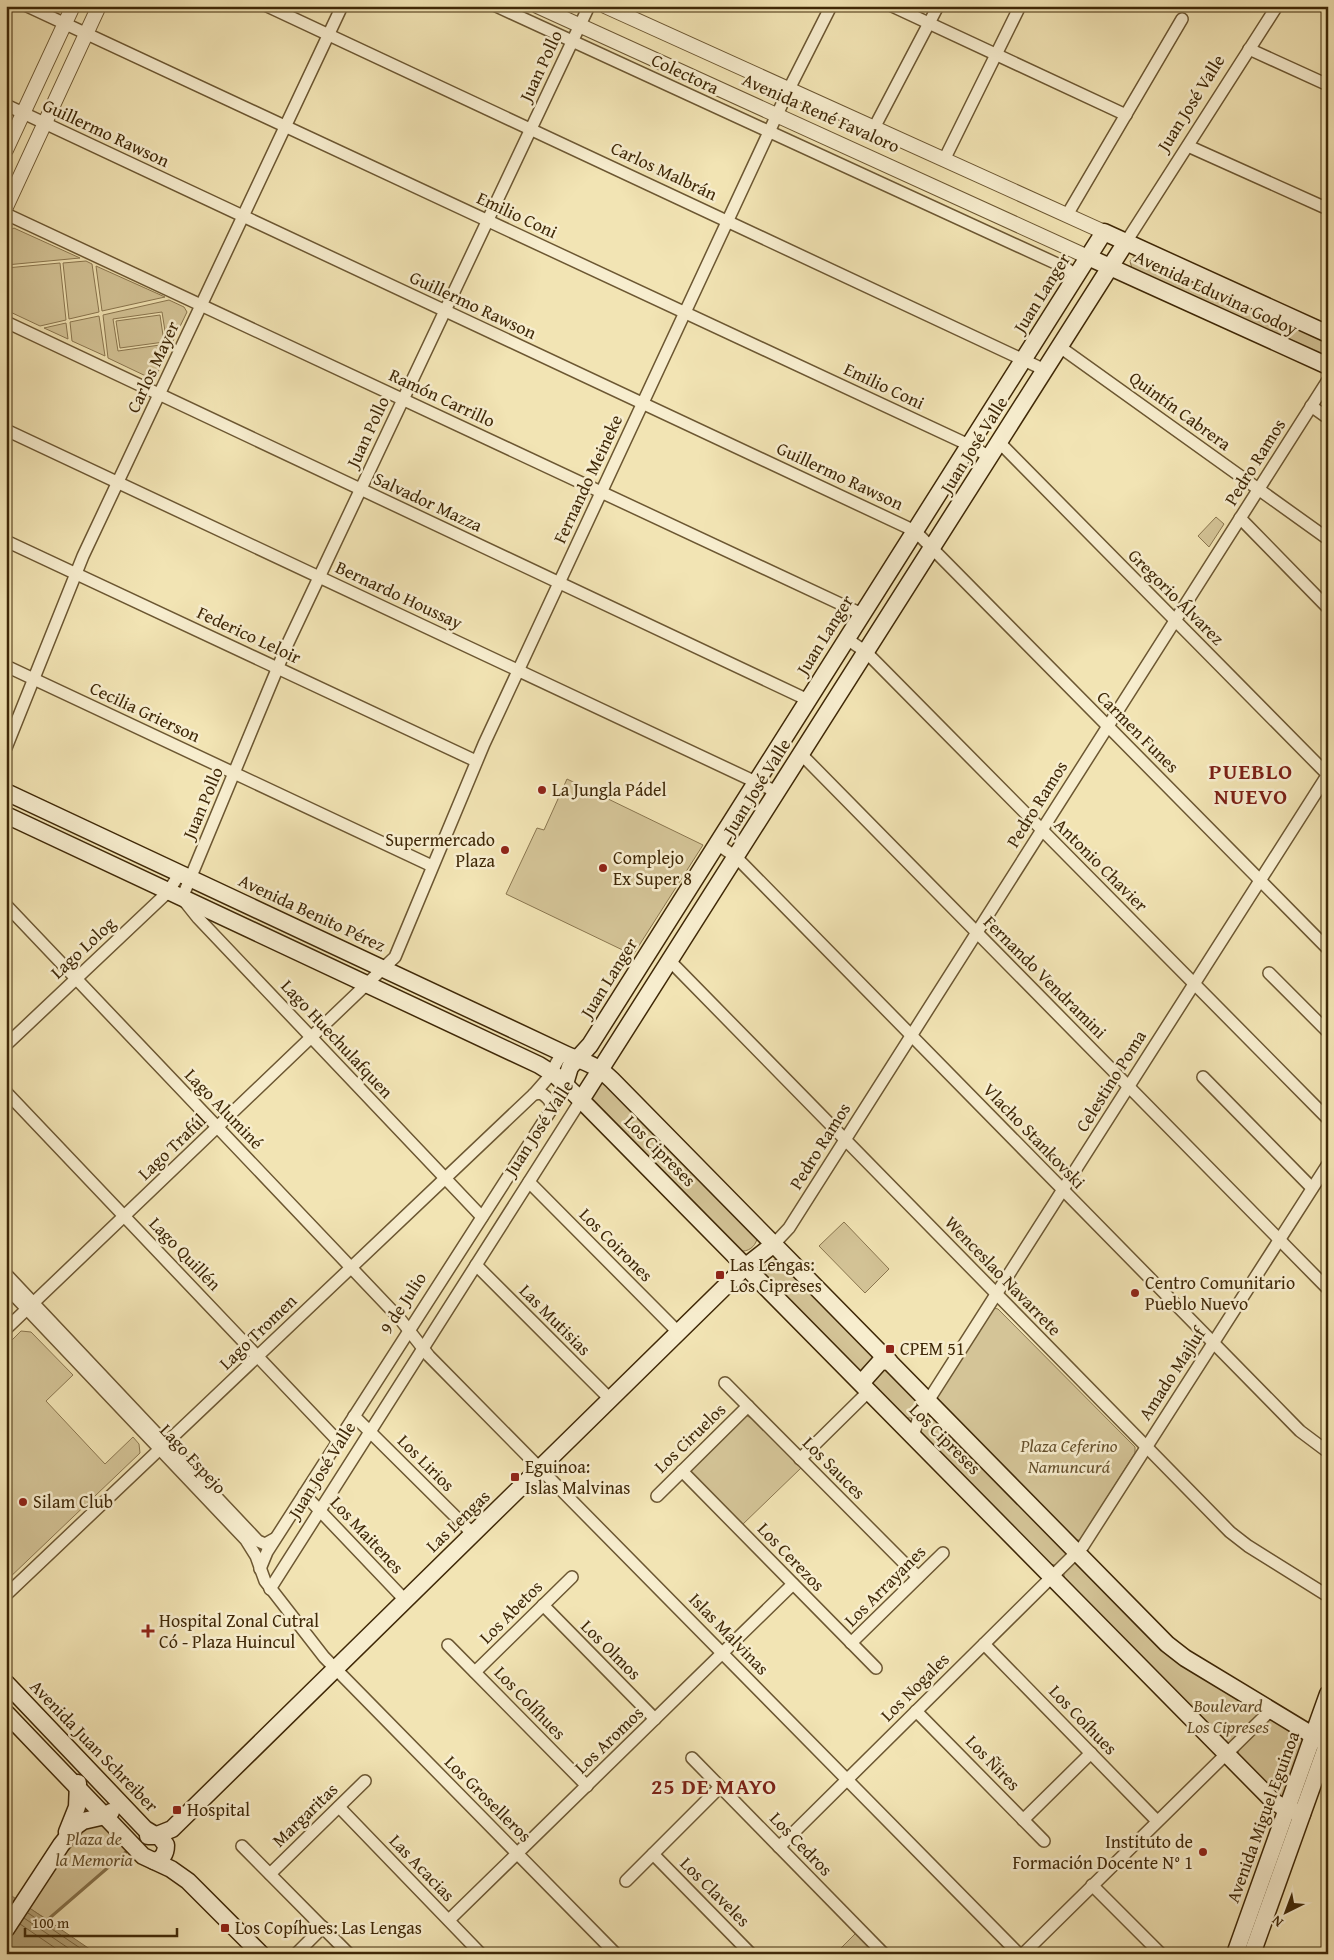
<svg xmlns="http://www.w3.org/2000/svg" width="1334" height="1960" viewBox="0 0 1334 1960" font-family="'Gentium Book Plus',serif">
	<style>
		.green { fill: #d4c497; stroke: #8a764f; fill-rule: evenodd }
		.water { fill: #b5a479; stroke: #86724b }
		.lines { fill: none; stroke-linecap: round; stroke-linejoin: round }
		.shore { stroke: #7a6640; stroke-width: 1 }
		.stream { stroke: #86724b; stroke-width: 3 }
		.minor-casing { stroke: #6c5732; stroke-width: 14 }
		.tertiary-casing { stroke: #6c5732; stroke-width: 16 }
		.secondary-casing { stroke: #3f2807; stroke-width: 19 }
		.minor { stroke: #f7edce; stroke-width: 11 }
		.tertiary { stroke: #f7edce; stroke-width: 14 }
		.secondary { stroke: #f7edce; stroke-width: 16 }
		.poi-dot { fill: #8f2418; stroke: #f7edce; stroke-width: 2 }
		.labels { text-anchor: middle; stroke-width: 5; stroke-linejoin: round; paint-order: stroke }
		.street-label { font-size: 18px; fill: #3f2807; stroke: #f7edce }
		.poi-label { font-size: 18px; fill: #3f2807; stroke: #f7edce; text-anchor: start }
		.park-label { font-size: 18px; font-style: italic; fill: #644f2b; stroke: #f7edce }
		.district-label { font-size: 22px; font-weight: bold; letter-spacing: 1px; fill: #7a1f14; stroke: #f7edce }
	</style>
	<rect width="100%" height="100%" fill="#f2e4b4"/>
	<filter id="stains"><feTurbulence type="fractalNoise" baseFrequency=".004" numOctaves="4"/><feColorMatrix values="0 0 0 0 .2 0 0 0 0 .09 0 0 0 0 .02 0 0 0 .5 -.17"/></filter>
	<radialGradient id="worn" r=".72"><stop offset=".6" stop-color="#630" stop-opacity="0"/><stop offset="1" stop-color="#630" stop-opacity=".3"/></radialGradient>
	<g class="green">
		<path d="M14,228L16,229L80,258L6,265C6,253 2,233 14,228Z"/>
		<polygon points="1136,254 1328,338 1328,357 1132,269 1130,261"/>
		<polygon points="86,261 92,264 99,312 69,319 63,263"/>
		<polygon points="60,263 66,320 40,326 6,310 6,268"/>
		<polygon points="96,266 165,297 102,311"/>
		<path d="M169,300L184,307L187,312L156,376L150,378L108,358L103,315ZM162,312L167,344L118,351L113,319Z"/>
		<polygon points="160,315 164,342 120,348 116,321"/>
		<polygon points="99,316 105,356 72,341 70,322"/>
		<polygon points="66,323 68,339 44,328"/>
		<polygon points="1216,517 1224,524 1209,547 1198,536"/>
		<polygon points="567,779 703,845 633,955 506,894 537,828 544,830"/>
		<path d="M602,1081L757,1239C755,1247 748,1252 740,1251L592,1103L590,1095Z"/>
		<polygon points="844,1222 889,1269 865,1293 819,1246"/>
		<path d="M777,1259L879,1359L862,1374L762,1273C762,1265 770,1261 777,1259Z"/>
		<polygon points="994,1308 998,1309 1135,1447 1135,1453 1080,1540 1076,1540 937,1399 937,1395"/>
		<polygon points="21,1331 31,1332 73,1375 46,1401 105,1464 133,1437 139,1444 140,1453 6,1581 6,1346"/>
		<polygon points="882,1367 922,1403 913,1418 904,1418 870,1385"/>
		<polygon points="747,1416 753,1419 801,1468 742,1525 692,1474 691,1470 743,1418"/>
		<path d="M933,1416L1067,1553L1066,1557L1056,1565L1048,1564L920,1433C922,1425 923,1416 933,1416Z"/>
		<polygon points="1078,1563 1258,1711 1259,1715 1229,1745 1064,1580 1064,1573 1072,1564"/>
		<polygon points="1273,1719 1306,1739 1289,1794 1281,1799 1237,1755 1240,1748 1269,1720"/>
		<polygon points="101,1824 128,1850 48,1920 29,1908 82,1827"/>
		<polygon points="857,1932 876,1954 835,1954"/>
	</g>
	<polygon class="water" points="6,1892 97,1954 6,1954"/>
	<g class="lines">
		<g class="shore">
			<polyline points="28,1913 89,1954"/>
			<polyline points="24,1918 77,1954"/>
			<polyline points="20,1924 64,1954"/>
		</g>
		<polyline class="stream" points="45,1922 126,1852"/>
		<defs>
			<g id="minor">
				<polyline points="27,6 969,445 990,457"/>
				<polyline points="267,6 1045,370"/>
				<polyline points="496,6 1066,268 1076,276"/>
				<polyline points="892,6 1126,115"/>
				<polyline points="1249,49 1328,85"/>
				<polyline points="6,105 915,531 1328,949"/>
				<polyline points="874,128 938,6"/>
				<polyline points="1188,146 1328,209"/>
				<polyline points="944,160 1020,6"/>
				<polyline points="6,214 862,614"/>
				<polyline points="1067,215 1182,19"/>
				<polyline points="1126,242 1277,6"/>
				<polyline points="6,322 808,700"/>
				<polyline points="1060,347 1328,539"/>
				<polyline points="1311,406 1328,418"/>
				<polyline points="6,430 777,792"/>
				<polyline points="999,442 1328,775"/>
				<polyline points="1240,518 1328,608"/>
				<polyline points="6,541 476,761"/>
				<polyline points="847,639 866,652 1328,1119"/>
				<polyline points="6,666 432,866"/>
				<polyline points="6,748 83,556 342,6"/>
				<polyline points="801,754 1328,1289"/>
				<polyline points="717,844 736,857 1300,1431 1328,1452"/>
				<polyline points="6,905 400,1319 429,1356 1019,1954"/>
				<polyline points="670,961 1230,1532 1248,1546 1328,1596"/>
				<polyline points="1269,973 1328,1032"/>
				<polyline points="6,1045 168,892 180,873"/>
				<polyline points="1203,1077 1312,1188"/>
				<polyline points="6,1092 338,1441"/>
				<path d="M534,1094L541,1093C548,1098 552,1101 551,1110"/>
				<polyline points="529,1182 678,1332"/>
				<polyline points="482,1217 198,918 182,898 288,643 589,6"/>
				<polyline points="774,1244 789,1228 1328,380"/>
				<polyline points="476,1265 610,1399"/>
				<polyline points="6,1274 258,1541 265,1544 274,1539"/>
				<polyline points="6,1287 246,1540 256,1556 265,1581 324,1657 616,1954"/>
				<polyline points="6,1329 395,957 484,744 789,89 831,6"/>
				<polyline points="725,1383 918,1577"/>
				<polyline points="354,1416 473,1534"/>
				<polyline points="913,1436 919,1417 928,1401 1328,774"/>
				<polyline points="800,1459 869,1391"/>
				<polyline points="682,1471 876,1668"/>
				<polyline points="304,1494 405,1600"/>
				<polyline points="657,1496 748,1406"/>
				<polyline points="260,1569 267,1552 558,1099 565,1084"/>
				<polyline points="270,1589 581,1100"/>
				<polyline points="6,1595 534,1094 548,1078 562,1053"/>
				<polyline points="543,1605 655,1719"/>
				<polyline points="851,1643 943,1553"/>
				<polyline points="984,1644 1157,1821"/>
				<polyline points="448,1645 587,1786"/>
				<polyline points="475,1672 572,1577"/>
				<polyline points="916,1711 1044,1841"/>
				<polyline points="692,1758 884,1954"/>
				<polyline points="339,1807 481,1954"/>
				<polyline points="1023,1820 1091,1753"/>
				<polyline points="242,1846 349,1954"/>
				<polyline points="779,1847 1083,1546 1328,1164"/>
				<polyline points="653,1854 751,1954"/>
				<polyline points="270,1874 365,1781"/>
				<polyline points="626,1881 720,1787"/>
				<polyline points="1092,1885 1161,1954"/>
				<polyline points="449,1920 793,1584"/>
				<polyline points="296,1954 323,1927"/>
				<polyline points="1023,1954 1271,1710"/>
			</g>
			<g id="tertiary">
				<polyline points="537,6 1088,257"/>
				<polyline points="605,6 1104,232"/>
				<polyline points="6,150 73,6"/>
				<polyline points="6,207 99,6"/>
			</g>
			<g id="secondary">
				<polyline points="1088,257 1328,366"/>
				<path d="M6,792L567,1055C585,1062 597,1065 612,1080L1167,1644L1185,1658L1327,1744"/>
				<polyline points="6,815 539,1065 555,1075 581,1100 1273,1801 1281,1806 1302,1814"/>
				<polyline points="565,1084 570,1067 590,1045 1104,232 1328,334"/>
				<polyline points="581,1100 1126,242"/>
				<polyline points="864,1386 863,1381 880,1362 889,1361"/>
				<polyline points="6,1683 145,1829 155,1835"/>
				<polyline points="6,1713 143,1856 171,1869 188,1881 261,1954"/>
				<polyline points="67,1832 77,1807 78,1783"/>
				<polyline points="157,1835 172,1829 746,1266 774,1244"/>
				<path d="M148,1836H159L166,1845C166,1854 162,1860 154,1861"/>
				<polyline points="6,1929 61,1845 76,1826 83,1821 105,1816 111,1812"/>
				<polyline points="1235,1954 1328,1694"/>
				<polyline points="1252,1954 1328,1742"/>
			</g>
		</defs>
		<use href="#minor" class="minor-casing"/>
		<use href="#tertiary" class="tertiary-casing"/>
		<use href="#secondary" class="secondary-casing"/>
		<use href="#minor" class="minor"/>
		<use href="#tertiary" class="tertiary"/>
		<use href="#secondary" class="secondary"/>
	</g>
	<g class="poi-dot">
		<circle cx="542" cy="790" r="5"/>
		<circle cx="505" cy="850" r="5"/>
		<circle cx="603" cy="868" r="5"/>
		<rect x="715" y="1270" width="10" height="10" rx="2.5"/>
		<circle cx="1135" cy="1293" r="5"/>
		<rect x="885" y="1344" width="10" height="10" rx="2.5"/>
		<rect x="510" y="1472" width="10" height="10" rx="2.5"/>
		<circle cx="23" cy="1502" r="5"/>
		<path d="M145.5 1623.5h5v5h5v5h-5v5h-5v-5h-5v-5h5z"/>
		<rect x="172" y="1805" width="10" height="10" rx="2.5"/>
		<circle cx="1203" cy="1852" r="5"/>
		<rect x="220" y="1923" width="10" height="10" rx="2.5"/>
	</g>
	<g class="labels">
		<g class="street-label">
			<text transform="translate(541 66) rotate(-65)" y="6">Juan Pollo</text>
			<text transform="translate(685 74) rotate(25)" y="6">Colectora</text>
			<text transform="translate(1191 103) rotate(-58)" y="6">Juan José Valle</text>
			<text transform="translate(821 113) rotate(24)" y="6">Avenida René Favaloro</text>
			<text transform="translate(106 133) rotate(25)" y="6">Guillermo Rawson</text>
			<text transform="translate(664 171) rotate(25)" y="6">Carlos Malbrán</text>
			<text transform="translate(517 215) rotate(25)" y="6">Emilio Coni</text>
			<text transform="translate(1042 293) rotate(-58)" y="6">Juan Langer</text>
			<text transform="translate(1216 293) rotate(25)" y="6">Avenida Eduvina Godoy</text>
			<text transform="translate(473 305) rotate(25)" y="6">Guillermo Rawson</text>
			<text transform="translate(153 367) rotate(-65)" y="6">Carlos Mayer</text>
			<text transform="translate(884 386) rotate(25)" y="6">Emilio Coni</text>
			<text transform="translate(442 398) rotate(25)" y="6">Ramón Carrillo</text>
			<text transform="translate(1180 411) rotate(36)" y="6">Quintín Cabrera</text>
			<text transform="translate(368 432) rotate(-65)" y="6">Juan Pollo</text>
			<text transform="translate(974 445) rotate(-58)" y="6">Juan José Valle</text>
			<text transform="translate(1255 462) rotate(-58)" y="6">Pedro Ramos</text>
			<text transform="translate(840 476) rotate(25)" y="6">Guillermo Rawson</text>
			<text transform="translate(588 479) rotate(-65)" y="6">Fernando Meineke</text>
			<text transform="translate(428 502) rotate(25)" y="6">Salvador Mazza</text>
			<text transform="translate(399 595) rotate(25)" y="6">Bernardo Houssay</text>
			<text transform="translate(1176 597) rotate(45)" y="6">Gregorio Álvarez</text>
			<text transform="translate(249 635) rotate(25)" y="6">Federico Leloir</text>
			<text transform="translate(825 635) rotate(-58)" y="6">Juan Langer</text>
			<text transform="translate(145 712) rotate(25)" y="6">Cecilia Grierson</text>
			<text transform="translate(1138 732) rotate(45)" y="6">Carmen Funes</text>
			<text transform="translate(757 787) rotate(-58)" y="6">Juan José Valle</text>
			<text transform="translate(203 803) rotate(-67)" y="6">Juan Pollo</text>
			<text transform="translate(1037 804) rotate(-58)" y="6">Pedro Ramos</text>
			<text transform="translate(1101 865) rotate(45)" y="6">Antonio Chavier</text>
			<text transform="translate(312 913) rotate(25)" y="6">Avenida Benito Pérez</text>
			<text transform="translate(83 948) rotate(-43)" y="6">Lago Lolog</text>
			<text transform="translate(1045 977) rotate(45)" y="6">Fernando Vendramini</text>
			<text transform="translate(609 978) rotate(-58)" y="6">Juan Langer</text>
			<text transform="translate(337 1039) rotate(47)" y="6">Lago Huechulafquen</text>
			<text transform="translate(1111 1081) rotate(-58)" y="6">Celestino Poma</text>
			<text transform="translate(224 1109) rotate(46)" y="6">Lago Aluminé</text>
			<text transform="translate(539 1128) rotate(-57)" y="6">Juan José Valle</text>
			<text transform="translate(1034 1136) rotate(46)" y="6">Vlacho Stankovski</text>
			<text transform="translate(820 1146) rotate(-58)" y="6">Pedro Ramos</text>
			<text transform="translate(172 1147) rotate(-44)" y="6">Lago Trafúl</text>
			<text transform="translate(660 1151) rotate(45)" y="6">Los Cipreses</text>
			<text transform="translate(616 1245) rotate(45)" y="6">Los Coirones</text>
			<text transform="translate(185 1254) rotate(46)" y="6">Lago Quillén</text>
			<text transform="translate(1003 1276) rotate(46)" y="6">Wenceslao Navarrete</text>
			<text transform="translate(403 1303) rotate(-57)" y="6">9 de Julio</text>
			<text transform="translate(555 1320) rotate(45)" y="6">Las Mutisias</text>
			<text transform="translate(258 1332) rotate(-44)" y="6">Lago Tromen</text>
			<text transform="translate(1172 1374) rotate(-57)" y="6">Amado Majluf</text>
			<text transform="translate(690 1438) rotate(-44)" y="6">Los Ciruelos</text>
			<text transform="translate(945 1439) rotate(45)" y="6">Los Cipreses</text>
			<text transform="translate(193 1459) rotate(47)" y="6">Lago Espejo</text>
			<text transform="translate(426 1463) rotate(45)" y="6">Los Lirios</text>
			<text transform="translate(834 1468) rotate(45)" y="6">Los Sauces</text>
			<text transform="translate(322 1470) rotate(-58)" y="6">Juan José Valle</text>
			<text transform="translate(458 1521) rotate(-44)" y="6">Las Lengas</text>
			<text transform="translate(367 1535) rotate(47)" y="6">Los Maitenes</text>
			<text transform="translate(791 1557) rotate(46)" y="6">Los Cerezos</text>
			<text transform="translate(885 1586) rotate(-45)" y="6">Los Arrayanes</text>
			<text transform="translate(511 1612) rotate(-45)" y="6">Los Abetos</text>
			<text transform="translate(729 1634) rotate(46)" y="6">Islas Malvinas</text>
			<text transform="translate(611 1650) rotate(45)" y="6">Los Olmos</text>
			<text transform="translate(915 1687) rotate(-45)" y="6">Los Nogales</text>
			<text transform="translate(530 1703) rotate(46)" y="6">Los Colíhues</text>
			<text transform="translate(1083 1720) rotate(46)" y="6">Los Coíhues</text>
			<text transform="translate(609 1740) rotate(-44)" y="6">Los Aromos</text>
			<text transform="translate(94 1746) rotate(46)" y="6">Avenida Juan Schreiber</text>
			<text transform="translate(993 1763) rotate(46)" y="6">Los Ñires</text>
			<text transform="translate(488 1799) rotate(45)" y="6">Los Groselleros</text>
			<text transform="translate(305 1815) rotate(-44)" y="6">Margaritas</text>
			<text transform="translate(1263 1817) rotate(-70)" y="6">Avenida Miguel Eguinoa</text>
			<text transform="translate(801 1844) rotate(46)" y="6">Los Cedros</text>
			<text transform="translate(422 1868) rotate(46)" y="6">Las Acacias</text>
			<text transform="translate(715 1892) rotate(45)" y="6">Los Claveles</text>
		</g>
		<g class="poi-label">
			<text x="552" y="796">La Jungla Pádel</text>
			<text x="495" y="846" text-anchor="end">Supermercado<tspan x="495" dy="21">Plaza</tspan></text>
			<text x="613" y="864">Complejo<tspan x="613" dy="21">Ex Super 8</tspan></text>
			<text x="730" y="1271">Las Lengas:<tspan x="730" dy="21">Los Cipreses</tspan></text>
			<text x="1145" y="1289">Centro Comunitario<tspan x="1145" dy="21">Pueblo Nuevo</tspan></text>
			<text x="900" y="1355">CPEM 51</text>
			<text x="525" y="1473">Eguinoa:<tspan x="525" dy="21">Islas Malvinas</tspan></text>
			<text x="33" y="1508">Silam Club</text>
			<text x="159" y="1627">Hospital Zonal Cutral<tspan x="159" dy="21">Có - Plaza Huincul</tspan></text>
			<text x="187" y="1816">Hospital</text>
			<text x="1193" y="1848" text-anchor="end">Instituto de<tspan x="1193" dy="21">Formación Docente N° 1</tspan></text>
			<text x="235" y="1934">Los Copíhues: Las Lengas</text>
		</g>
		<g class="park-label">
			<text x="1069" y="1452">Plaza Ceferino<tspan x="1069" dy="21">Namuncurá</tspan></text>
			<text x="1228" y="1712">Boulevard<tspan x="1228" dy="21">Los Cipreses</tspan></text>
			<text x="94" y="1845">Plaza de<tspan x="94" dy="21">la Memoria</tspan></text>
		</g>
		<g class="district-label">
			<text x="1251" y="779">PUEBLO<tspan x="1251" dy="25">NUEVO</tspan></text>
			<text x="714" y="1794">25 DE MAYO</text>
		</g>
	</g>
	<rect width="1334" height="1960" fill="none" stroke="#f2e4b4" stroke-width="25"/>
	<rect x="8" y="8" width="1319" height="1945" fill="none" stroke="#3f2807" stroke-width="2.5"/>
	<rect x="12" y="12" width="1309" height="1935" fill="none" stroke="#3f2807"/>
	<g transform="translate(1286 1912) rotate(222)" stroke="#f7edce" stroke-width="4" paint-order="stroke">
	<path d="M0-4L9 19L0 12L-9 19Z" fill="#3f2807"/>
	<text y="-8" font-size="14" font-weight="bold" text-anchor="middle" fill="#3f2807">N</text>
	</g>
	<path d="M25 1928v8h152v-8" fill="none" stroke="#3f2807" stroke-width="2.5"/>
	<text x="32" y="1928" font-size="15" fill="#3f2807" stroke="#f7edce" stroke-width="4" paint-order="stroke">100 m</text>
	<rect width="100%" height="100%" filter="url(#stains)"/>
	<rect width="100%" height="100%" fill="url(#worn)"/>
</svg>
